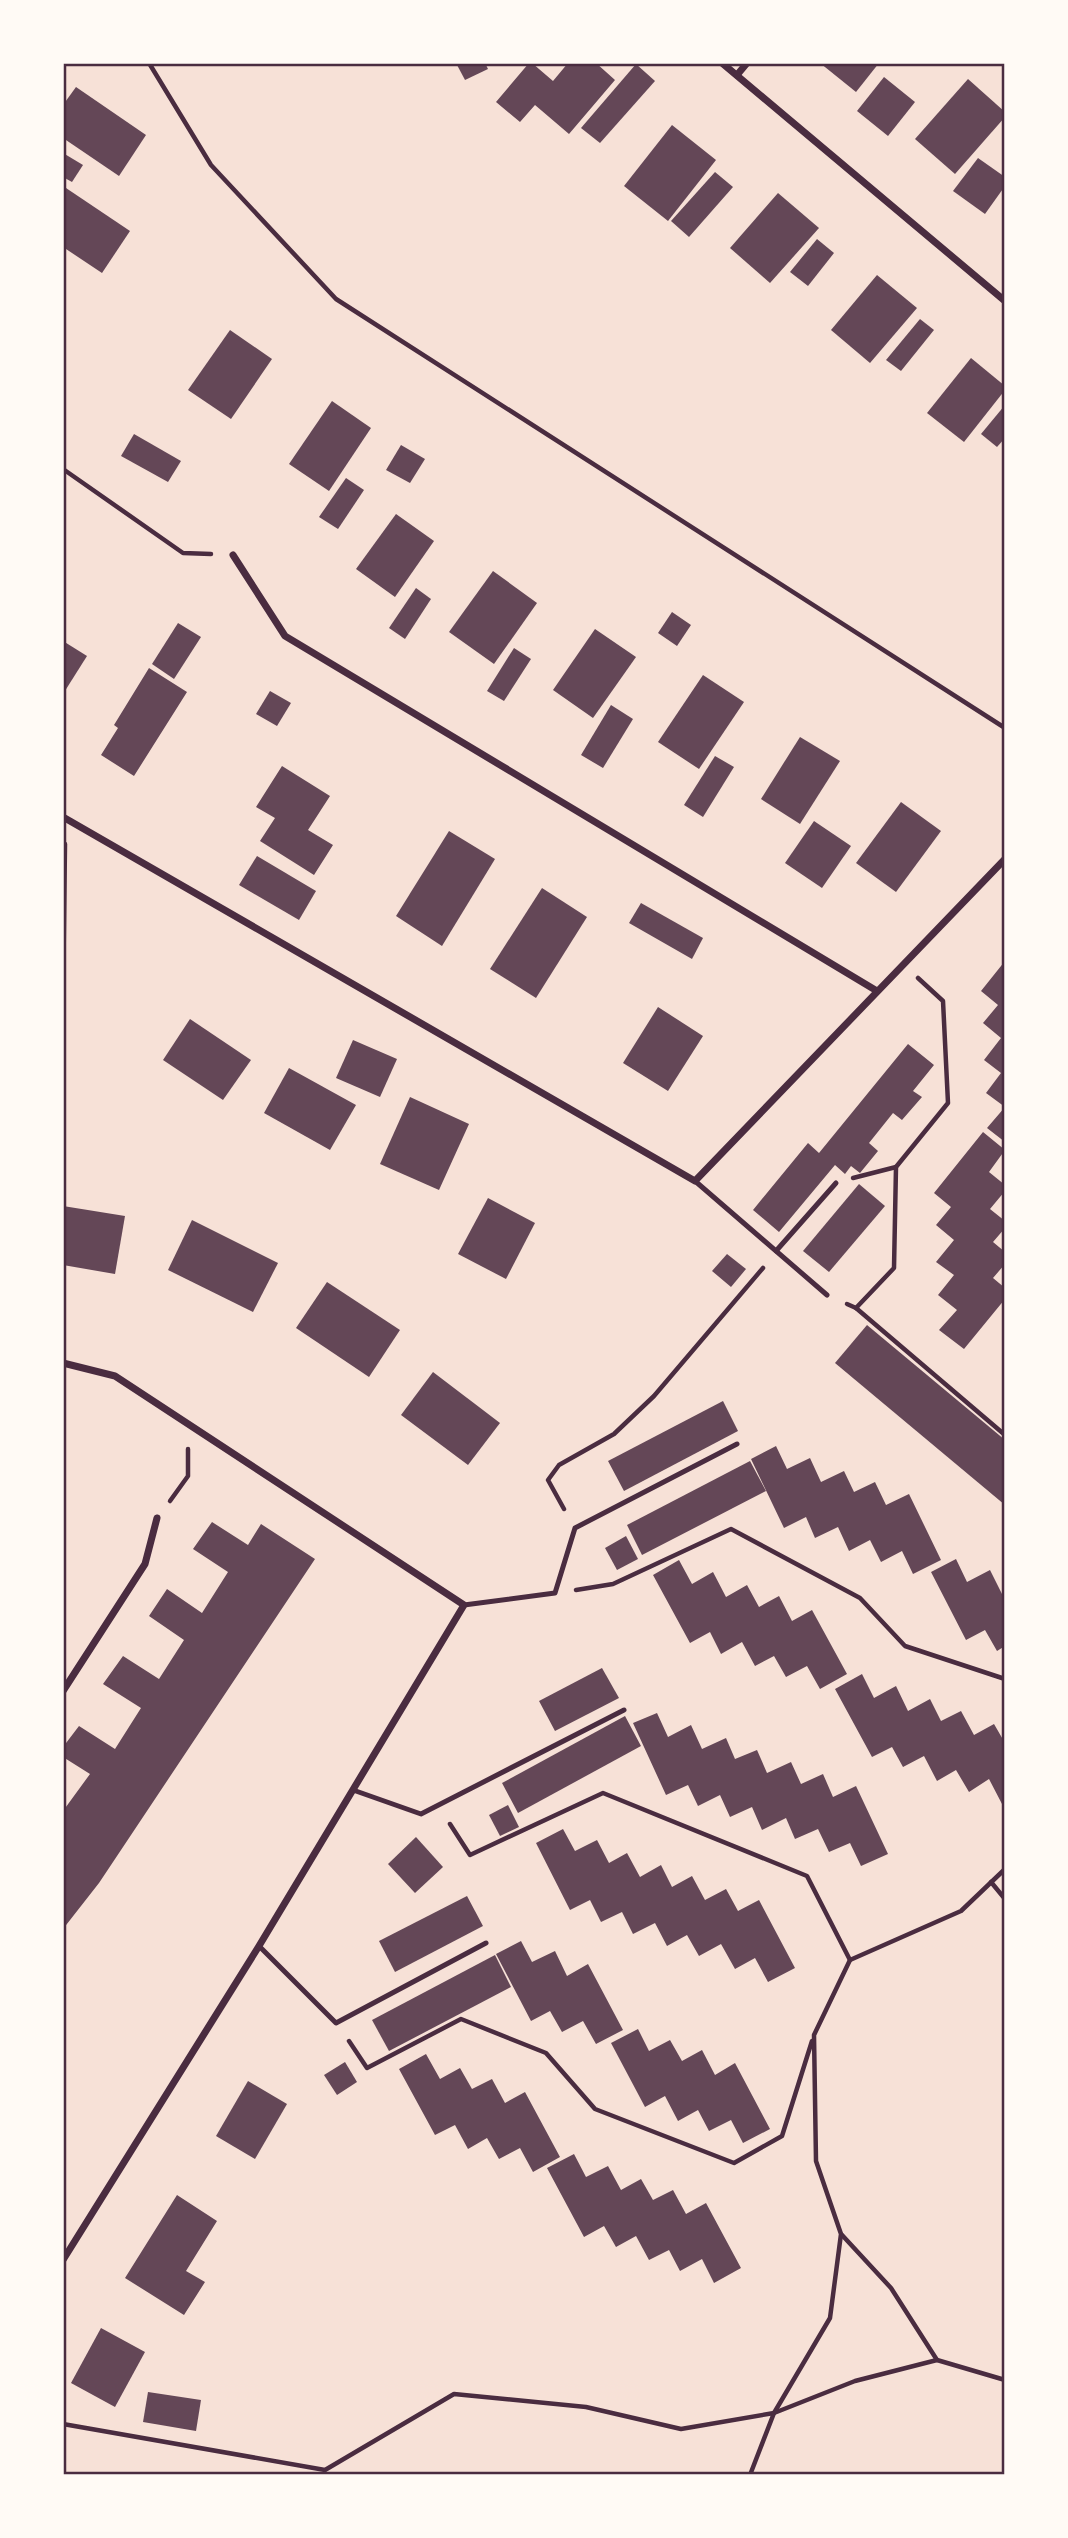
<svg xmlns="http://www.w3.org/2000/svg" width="1068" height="2538" viewBox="0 0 1068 2538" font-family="Quicksand,sans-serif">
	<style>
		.building { fill: #644757 }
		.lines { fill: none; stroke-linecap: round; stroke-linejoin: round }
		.path { stroke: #4a2c40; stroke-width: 4.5 }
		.service { stroke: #4a2c40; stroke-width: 5 }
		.minor { stroke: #4a2c40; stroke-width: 7 }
		.neatline { fill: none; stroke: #4a2c40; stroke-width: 2.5 }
	</style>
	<rect width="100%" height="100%" fill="#f7e1d7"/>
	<g class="building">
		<polygon points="456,63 485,63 488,69 465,80"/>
		<polygon points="529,63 532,63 553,81 568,63 596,63 615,80 569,134 535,105 520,122 496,102"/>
		<polygon points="820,63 879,63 856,92"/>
		<polygon points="636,64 655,81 600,143 581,128"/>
		<polygon points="884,77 915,102 888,136 857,111"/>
		<polygon points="968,79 1005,112 1005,117 955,174 915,139"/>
		<polygon points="76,87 146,135 119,176 63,138 63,105"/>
		<polygon points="672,125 716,160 668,221 624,186"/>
		<polygon points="63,153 83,165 72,182 63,177"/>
		<polygon points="978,158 1005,177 1005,186 985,214 953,191"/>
		<polygon points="715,172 733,187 689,237 671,221"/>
		<polygon points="63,186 130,231 102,273 63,247"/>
		<polygon points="778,193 819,228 770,283 730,248"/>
		<polygon points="817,239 834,253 808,286 790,272"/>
		<polygon points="877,275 917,308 870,363 831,330"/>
		<polygon points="920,319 934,330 901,371 886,360"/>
		<polygon points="230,330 272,359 231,419 188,390"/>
		<polygon points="971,358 1005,386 1005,390 964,442 927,413"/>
		<polygon points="332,401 371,428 329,491 289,464"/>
		<polygon points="1005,405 1005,438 997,447 981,434"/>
		<polygon points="134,434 181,461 168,482 121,456"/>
		<polygon points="401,445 425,459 410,483 386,470"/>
		<polygon points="346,478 364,490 338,529 319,517"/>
		<polygon points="396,514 434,541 395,597 356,569"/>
		<polygon points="493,571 537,603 494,664 449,632"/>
		<polygon points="416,588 431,599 405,639 389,628"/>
		<polygon points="672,612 691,625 677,646 658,633"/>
		<polygon points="178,623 201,637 174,679 152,664"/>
		<polygon points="595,629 636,657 593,718 553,690"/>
		<polygon points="63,641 87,656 63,694"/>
		<polygon points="514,648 531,659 504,701 487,691"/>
		<polygon points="149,668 187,692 134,776 101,755 118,728 114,725"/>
		<polygon points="703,675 744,702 699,769 658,742"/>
		<polygon points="270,691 291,703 277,726 256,714"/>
		<polygon points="611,705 633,719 603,768 581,755"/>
		<polygon points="800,737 840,761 800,824 761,799"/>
		<polygon points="715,756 734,767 703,817 684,805"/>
		<polygon points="282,766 330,796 308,830 333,845 314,875 260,841 275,818 256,807"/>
		<polygon points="901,802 941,831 896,892 856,863"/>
		<polygon points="814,821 851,846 822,888 785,863"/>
		<polygon points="449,831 495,859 442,946 396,916"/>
		<polygon points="257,856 316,891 299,920 239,885"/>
		<polygon points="542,888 587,917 536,998 490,969"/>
		<polygon points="641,903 703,938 692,959 629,923"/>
		<polygon points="1005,961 1005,1142 987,1128 1005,1107 986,1093 1001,1073 984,1060 1001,1038 983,1023 998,1005 981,991"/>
		<polygon points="658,1007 703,1036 668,1091 623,1063"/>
		<polygon points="190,1019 251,1060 223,1100 163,1060"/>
		<polygon points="353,1040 397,1059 380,1097 336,1078"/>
		<polygon points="908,1044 934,1065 913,1091 922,1097 902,1120 893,1113 869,1143 878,1151 860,1173 851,1166 845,1174 835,1165 779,1232 753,1210 808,1143 819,1153"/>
		<polygon points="289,1068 356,1105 330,1150 264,1113"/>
		<polygon points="410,1097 469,1124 439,1190 380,1164"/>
		<polygon points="983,1132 1005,1150 989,1172 1005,1185 1005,1191 990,1209 1005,1221 1005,1228 993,1242 1005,1252 1005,1264 993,1278 1005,1288 1005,1299 964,1349 939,1330 957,1310 938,1295 954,1275 936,1262 954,1240 936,1225 951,1207 934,1193"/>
		<polygon points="859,1184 885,1206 829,1272 803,1251"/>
		<polygon points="488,1198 535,1223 506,1279 458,1254"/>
		<polygon points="63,1206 125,1216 115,1274 63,1265"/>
		<polygon points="192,1220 278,1263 253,1312 168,1270"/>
		<polygon points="727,1254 746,1269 731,1287 712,1271"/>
		<polygon points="327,1282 400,1330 369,1377 296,1328"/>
		<polygon points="867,1325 1005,1440 1005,1505 835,1363"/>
		<polygon points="433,1372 500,1423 468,1465 401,1415"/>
		<polygon points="723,1401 738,1431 624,1491 608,1461"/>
		<polygon points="776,1446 787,1469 810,1458 821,1482 844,1471 854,1492 875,1482 886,1505 909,1494 941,1560 913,1574 902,1551 881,1562 870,1540 849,1551 838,1527 815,1538 806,1517 784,1528 751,1459"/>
		<polygon points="750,1461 766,1491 642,1555 627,1525"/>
		<polygon points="212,1522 248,1545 261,1524 315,1559 99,1883 63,1929 63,1811 90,1774 63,1757 63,1747 79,1726 115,1749 141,1708 103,1684 123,1656 159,1679 184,1640 149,1616 167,1589 202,1613 228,1572 193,1549"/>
		<polygon points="626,1536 638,1559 617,1570 605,1548"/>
		<polygon points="956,1559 967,1582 990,1570 1002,1594 1005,1593 1005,1646 997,1651 985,1630 966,1640 931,1572"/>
		<polygon points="679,1560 692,1584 713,1572 726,1597 747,1585 759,1607 779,1596 792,1621 812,1610 847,1674 820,1689 807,1666 786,1677 774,1656 755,1666 742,1642 721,1654 710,1632 690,1643 653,1575"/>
		<polygon points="602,1668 619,1698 555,1731 539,1701"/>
		<polygon points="862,1674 874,1698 896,1686 908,1711 930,1699 941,1721 961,1711 974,1735 994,1724 1005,1743 1005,1802 1002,1804 989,1779 969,1792 956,1770 937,1781 924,1756 903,1767 892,1747 872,1757 835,1689"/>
		<polygon points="657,1713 668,1737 691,1725 702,1749 726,1738 735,1759 757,1750 767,1773 791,1762 801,1784 823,1774 833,1797 856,1786 888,1854 861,1866 850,1843 829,1852 818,1829 795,1839 786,1818 762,1830 752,1807 730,1817 720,1795 698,1806 688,1785 666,1795 633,1723"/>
		<polygon points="625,1716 641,1746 518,1813 502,1783"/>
		<polygon points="508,1805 519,1827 500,1836 489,1815"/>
		<polygon points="563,1829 575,1851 597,1840 609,1863 627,1853 640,1877 661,1865 672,1887 692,1876 705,1900 726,1889 738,1911 759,1900 795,1968 768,1982 755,1958 735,1969 721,1944 699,1956 687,1935 667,1946 655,1923 633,1934 622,1912 601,1922 590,1900 570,1910 536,1843"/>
		<polygon points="416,1837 443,1867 415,1893 388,1864"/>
		<polygon points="467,1896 483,1926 395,1972 379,1941"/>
		<polygon points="521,1941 532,1962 555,1951 567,1976 588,1964 623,2030 596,2044 583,2021 562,2032 550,2011 531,2021 496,1954"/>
		<polygon points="495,1955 511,1987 389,2051 372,2020"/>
		<polygon points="638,2029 649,2051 670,2040 682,2061 702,2050 715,2075 735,2063 770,2129 743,2143 731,2120 709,2131 698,2110 678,2121 665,2096 645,2107 611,2043"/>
		<polygon points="426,2054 440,2079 460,2068 472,2089 492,2079 505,2103 525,2092 560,2157 533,2172 520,2148 499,2159 487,2138 468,2149 455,2125 435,2135 399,2069"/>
		<polygon points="345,2062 357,2082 337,2095 324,2075"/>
		<polygon points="248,2081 287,2104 255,2159 216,2136"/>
		<polygon points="574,2154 586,2177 608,2166 621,2190 641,2179 653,2200 673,2190 686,2214 706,2203 741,2268 714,2283 702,2259 680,2271 669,2250 649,2260 636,2236 616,2247 604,2226 584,2237 547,2168"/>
		<polygon points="177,2195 217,2221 186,2271 205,2282 184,2315 125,2278"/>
		<polygon points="101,2328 145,2352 115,2407 71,2383"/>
		<polygon points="148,2392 201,2400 196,2431 143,2422"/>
	</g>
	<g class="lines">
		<g class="path">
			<polyline points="149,63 211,165 336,299 1005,728"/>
			<polyline points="63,469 183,553 211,554"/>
			<polyline points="63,1002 65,844"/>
			<polyline points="853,1178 896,1167"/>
			<polyline points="847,1304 856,1308 1005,1435"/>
			<polyline points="856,1308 894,1268 896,1167 948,1103 943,1001 918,978"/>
			<polyline points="170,1501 188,1476 188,1449"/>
			<polyline points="564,1509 548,1480 559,1465 614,1434 654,1396 763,1268"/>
			<polyline points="576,1590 613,1584 731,1529 860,1598 905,1646 1005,1679"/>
			<polyline points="450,1824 470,1855 603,1793 807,1876 850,1960"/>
			<polyline points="991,1882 1005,1899"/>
			<polyline points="349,2041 367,2068 461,2019 546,2053 595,2109 734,2163 782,2136 812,2041"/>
			<polyline points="842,2235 891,2288 937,2360"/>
			<polyline points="63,2424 325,2470 454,2394 586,2407 681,2429 774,2413 855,2381 937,2360 1005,2380"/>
			<polyline points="750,2475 774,2413 830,2318 841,2234 816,2161 814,2035 850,1960 961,1911 1005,1869"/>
		</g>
		<g class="service">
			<polyline points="695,1181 827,1295"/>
			<polyline points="776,1251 836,1183"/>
			<polyline points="464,1605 555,1593 575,1528 737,1444"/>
			<polyline points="353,1790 421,1814 624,1710"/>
			<polyline points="259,1946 336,2023 486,1943"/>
		</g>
		<g class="minor">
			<polyline points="722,63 1005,301"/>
			<polyline points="737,75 747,63"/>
			<polyline points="233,555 285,636 877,991"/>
			<polyline points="63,817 695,1181 1005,859"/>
			<polyline points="63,1363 115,1376 464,1605 259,1946 63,2260"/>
			<polyline points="63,1691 145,1564 157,1518"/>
		</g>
	</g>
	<rect width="1068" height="2538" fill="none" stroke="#fffaf5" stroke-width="130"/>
	<rect x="65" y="65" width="938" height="2408" class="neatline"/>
</svg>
